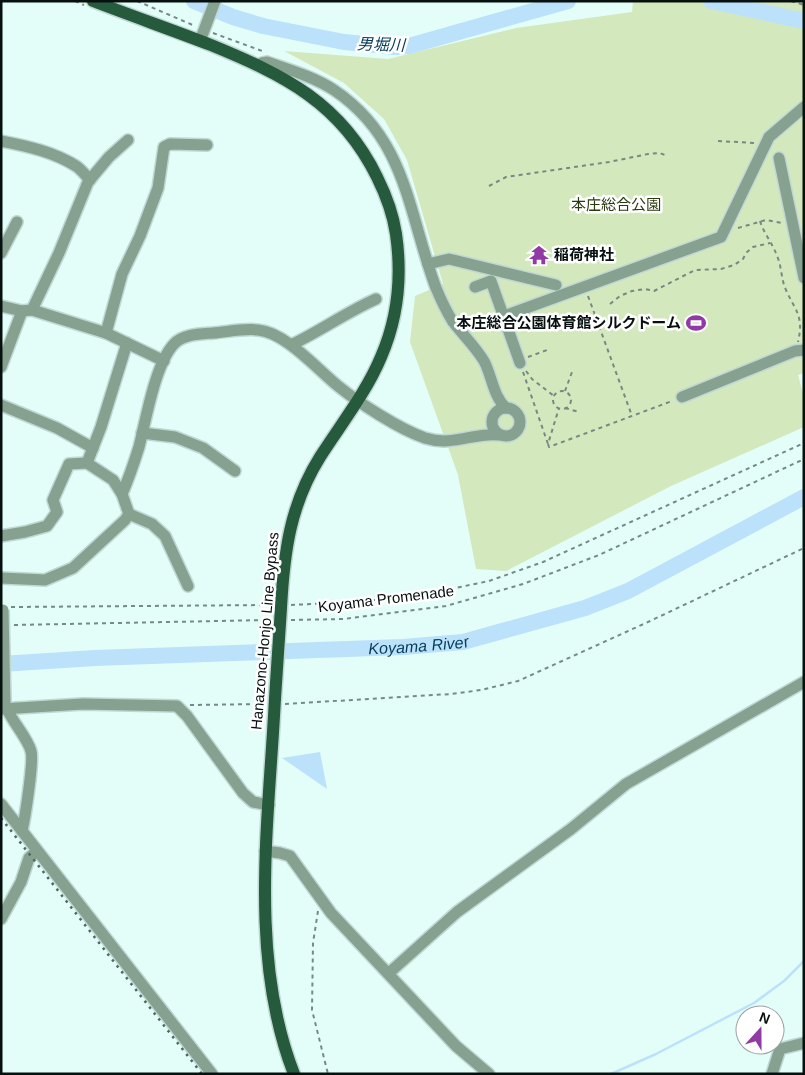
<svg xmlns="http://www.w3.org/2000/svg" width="805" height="1075" viewBox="0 0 805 1075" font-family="Arial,'Noto Sans JP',sans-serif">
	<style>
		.green { fill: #d4e8bd }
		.water { fill: #bbe1fb }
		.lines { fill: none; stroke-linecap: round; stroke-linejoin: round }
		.stream { stroke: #bbe1fb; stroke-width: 2.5 }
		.river { stroke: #bbe1fb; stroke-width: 16 }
		.minor-casing { stroke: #c0d8d4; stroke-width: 14 }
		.major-casing { stroke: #c0d8d4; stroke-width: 15 }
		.path { stroke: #768985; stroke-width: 2; stroke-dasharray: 4 4; stroke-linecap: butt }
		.minor { stroke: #86a18f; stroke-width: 11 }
		.major { stroke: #265a3c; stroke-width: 12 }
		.rail { stroke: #546562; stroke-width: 2.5; stroke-dasharray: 2.5 5; stroke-linecap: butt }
		.minor-bridge-casing { stroke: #c0d8d4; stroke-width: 14; stroke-linecap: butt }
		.major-bridge-casing { stroke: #c0d8d4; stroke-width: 15; stroke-linecap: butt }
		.minor-bridge { stroke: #86a18f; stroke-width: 11 }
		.major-bridge { stroke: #265a3c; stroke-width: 12 }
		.labels { text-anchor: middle; stroke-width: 5; stroke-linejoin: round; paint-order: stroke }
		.park-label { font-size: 15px; fill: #293b0f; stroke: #fff }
		.poi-label { font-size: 15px; font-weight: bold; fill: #06110f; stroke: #fff; text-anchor: start }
		.street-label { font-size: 15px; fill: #06110f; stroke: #fff }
		.water-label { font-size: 16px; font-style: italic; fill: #053c57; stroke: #fff }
	</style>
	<rect width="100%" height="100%" fill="#e3fef9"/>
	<polygon class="green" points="633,1 804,1 804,373 798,375 804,397 804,427 671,486 506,571 476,569 458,475 410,342 415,296 443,284 407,160 384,119 344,83 284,51 388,59 516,28 632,12"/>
	<polygon class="water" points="320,752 327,789 282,758"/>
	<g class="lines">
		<polyline class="stream" points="611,1074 656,1054 754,1003 784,981 804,961"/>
		<g class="river">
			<polyline points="194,1 233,17 263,26 344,42 395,47 409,46 568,1"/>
			<polyline points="711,1 804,21"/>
			<path id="s1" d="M1,664L95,658L403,647L463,642L585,608L628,591L804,497"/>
		</g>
		<defs>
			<g id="minor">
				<polyline points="200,41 215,1"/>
				<path d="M259,66L262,63L267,62C290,70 314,77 334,90C407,139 408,213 436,288C441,300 446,311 453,322C463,335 475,346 484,361C492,376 493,396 506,408"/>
				<path d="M1,141C27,146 54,152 76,166C81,169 85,175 90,180"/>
				<polyline points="779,158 804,278"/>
				<polyline points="1,253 17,222"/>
				<polyline points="428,264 449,259 556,285"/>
				<polyline points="475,287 491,281 520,363"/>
				<polyline points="1,306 22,311 32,310 106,333 164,361"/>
				<polyline points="32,310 59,253 88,182 109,157 128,140"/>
				<polyline points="504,316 721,237 769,137 804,107"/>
				<polyline points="106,333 122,274 140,236 158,188 164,147 170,144 207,145"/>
				<path d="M291,345C320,331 347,312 376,299"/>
				<polyline points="1,367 22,311"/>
				<polyline points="682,397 795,351 804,350"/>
				<polyline points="1,405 57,428 93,448"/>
				<circle cx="506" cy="422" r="14"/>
				<polyline points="142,433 175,437 203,448 235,471"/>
				<polyline points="122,494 113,480 87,463 101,427 127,343"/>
				<polyline points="129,514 152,524 165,536 188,586"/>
				<polyline points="1,536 25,532 47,526 57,512 53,500 69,464 87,463"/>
				<path d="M1,578L45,580L73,568L125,520L129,514L122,494C129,478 134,463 139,447C146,420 155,364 174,344C183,334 201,334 213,333C227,332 244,328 258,330C285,332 317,369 338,386C359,403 399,429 425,438C453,447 474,432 499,435"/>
				<path d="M5,703C7,716 27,736 31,751C34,761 25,818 22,831"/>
				<polyline points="1,709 83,704 177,706 187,716 243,793 253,802 269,805"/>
				<polyline points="1,804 212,1074"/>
				<polyline points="265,851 280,853 290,856 331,913 456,1046 489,1074"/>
				<polyline points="1,919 21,882 29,858 37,851"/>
				<polyline points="389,973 457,912 571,829 626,784 804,682"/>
				<polyline points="772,1074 780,1049 804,1043"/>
			</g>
			<g id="major">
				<path d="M93,1C132,16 172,30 211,45C284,75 341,103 377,177C386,195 393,214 396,234C402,276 398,318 381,357C366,393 341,424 320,457C290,505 284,552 281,608"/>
				<path d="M275,698C269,820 248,956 294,1074"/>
			</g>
		</defs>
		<use href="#minor" class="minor-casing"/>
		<use href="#major" class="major-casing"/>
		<g class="path">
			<polyline points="75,1 84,5"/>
			<polyline points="137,1 195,26"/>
			<polyline points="791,1 804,5"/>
			<polyline points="213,33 265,52"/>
			<polyline points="718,141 755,143"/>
			<polyline points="489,186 506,177 609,162 648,154 660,153 667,156"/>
			<path d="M760,221C764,234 773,244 777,256C782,267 781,280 786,290C796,312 804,316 798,342"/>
			<polyline points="738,228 766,220 782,223"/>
			<polyline points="588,296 632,416"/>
			<polyline points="610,304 620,296 632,291 645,289 654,291 695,270 721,269 734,265 743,259 746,253 753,247 770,243"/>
			<polyline points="528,357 547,350"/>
			<polyline points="526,371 532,379 554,396"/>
			<polyline points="523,372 548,444 559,408"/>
			<polyline points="565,391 572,372"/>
			<circle cx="562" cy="400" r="9"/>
			<polyline points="565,408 579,412"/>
			<polyline points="548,444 549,447 672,401"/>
			<polyline points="291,605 353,602 417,596 489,581 543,562 804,443"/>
			<polyline points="11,607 271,605"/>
			<polyline points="291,620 344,619 446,606 523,584 599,555 804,459"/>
			<polyline points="14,625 269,620"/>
			<polyline points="285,704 451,694 481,690 518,681 648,622 804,548"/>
			<polyline points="190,705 265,704"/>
			<polyline points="318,911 313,943 312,1010 328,1074"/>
		</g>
		<use href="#minor" class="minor"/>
		<use href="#major" class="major"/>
		<polyline class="rail" points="1,818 202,1074"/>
		<defs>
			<polyline id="minor-bridge" points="3,610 5,703"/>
			<polyline id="major-bridge" points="275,698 281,608"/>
		</defs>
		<use href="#minor-bridge" class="minor-bridge-casing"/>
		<use href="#major-bridge" class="major-bridge-casing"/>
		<use href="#minor-bridge" class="minor-bridge"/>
		<use href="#major-bridge" class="major-bridge"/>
	</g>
	<defs>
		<symbol id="temple-bare" viewBox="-9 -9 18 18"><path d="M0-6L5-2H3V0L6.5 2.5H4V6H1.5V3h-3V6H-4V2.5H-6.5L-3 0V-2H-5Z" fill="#913aa6" stroke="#fff" stroke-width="2.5" paint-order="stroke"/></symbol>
		<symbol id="stadium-bare" viewBox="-9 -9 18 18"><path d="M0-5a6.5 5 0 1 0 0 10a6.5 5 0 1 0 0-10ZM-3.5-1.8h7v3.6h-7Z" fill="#913aa6" stroke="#fff" stroke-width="2.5" paint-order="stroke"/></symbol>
	</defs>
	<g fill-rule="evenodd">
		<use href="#temple-bare" x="525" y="241" width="28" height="28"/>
		<use href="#stadium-bare" x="682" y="309" width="28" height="28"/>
	</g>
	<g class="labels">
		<g class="park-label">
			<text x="616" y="210">本庄総合公園</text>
		</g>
		<g class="poi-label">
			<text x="554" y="260">稲荷神社</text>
			<text x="681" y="328" text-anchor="end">本庄総合公園体育館シルクドーム</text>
		</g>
		<g class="street-label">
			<text transform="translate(386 599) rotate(-7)" y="5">Koyama Promenade</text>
			<text transform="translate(265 631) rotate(-85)" y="5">Hanazono-Honjo Line Bypass</text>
		</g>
		<g class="water-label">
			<text transform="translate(381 44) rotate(2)" y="6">男堀川</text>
			<text dy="6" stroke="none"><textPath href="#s1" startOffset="418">Koyama River</textPath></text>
		</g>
	</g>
	<rect width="805" height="1075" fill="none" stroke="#06110f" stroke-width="5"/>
	<g transform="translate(760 1030) rotate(21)"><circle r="24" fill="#ffffff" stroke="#9ba09f"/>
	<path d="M0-4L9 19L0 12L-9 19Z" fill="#913aa6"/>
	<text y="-8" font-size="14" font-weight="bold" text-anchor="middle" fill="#06110f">N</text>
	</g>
</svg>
